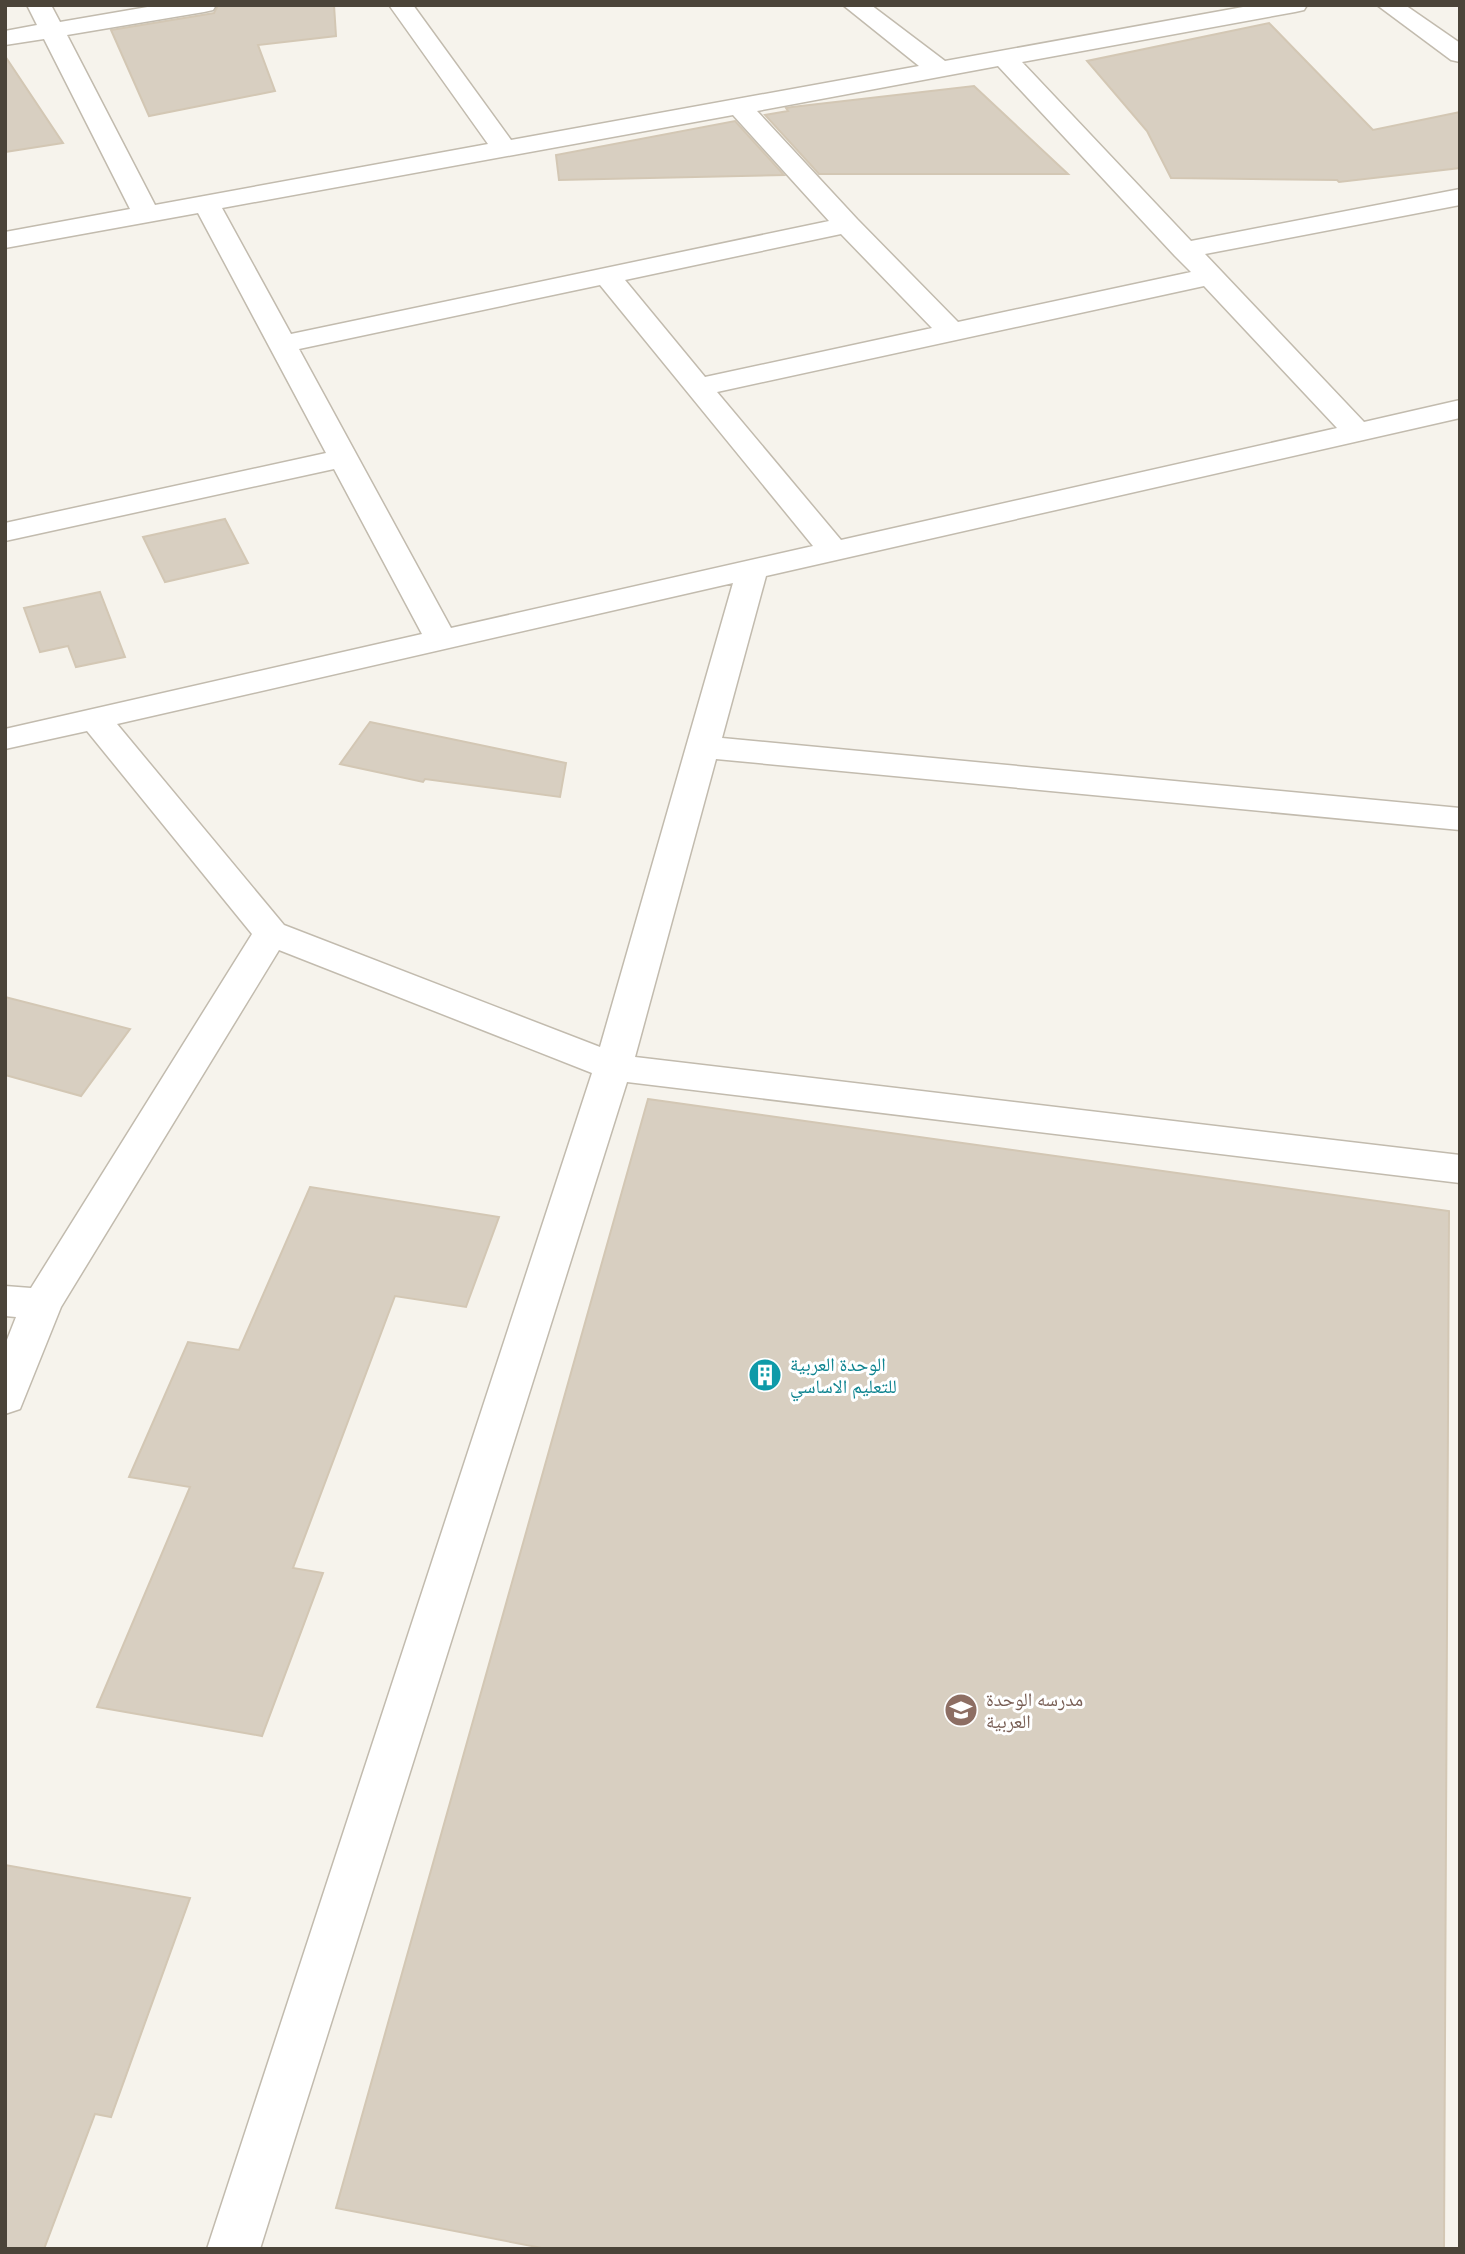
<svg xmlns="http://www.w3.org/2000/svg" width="1465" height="2254" viewBox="0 0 1465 2254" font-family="Figtree,'Noto Naskh Arabic',sans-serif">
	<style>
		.building { fill: #d8cfc1; stroke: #d3c7b4; stroke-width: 2 }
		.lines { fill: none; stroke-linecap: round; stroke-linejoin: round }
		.minor-casing { stroke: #c2bbae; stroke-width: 3 }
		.minor { fill: #fff; fill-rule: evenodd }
		.labels { text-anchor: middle; stroke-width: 6; stroke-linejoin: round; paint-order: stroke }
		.culture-label { font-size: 19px; fill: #0d838f; stroke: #fff; text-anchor: start }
		.education-label { font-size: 19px; fill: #785e54; stroke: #fff; text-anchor: start }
	</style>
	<rect width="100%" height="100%" fill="#f6f3ec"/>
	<g class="building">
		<polygon points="218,5 334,5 336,36 258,45 275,91 149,116 111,30 214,13"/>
		<polygon points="1269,23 1373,130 1460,112 1460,168 1339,182 1337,180 1171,178 1147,131 1087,61"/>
		<polygon points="5,56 63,143 5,152"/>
		<polygon points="974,86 1068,174 819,174 765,115 788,111 786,108 792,107"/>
		<polygon points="735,121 784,175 559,180 556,155"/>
		<polygon points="225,519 248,563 165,582 143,537"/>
		<polygon points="100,592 125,657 76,667 68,646 40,652 24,608"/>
		<polygon points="370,722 566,763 560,797 425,779 423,782 340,764"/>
		<polygon points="5,997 130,1029 81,1096 5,1075"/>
		<polygon points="648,1099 1449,1211 1444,2249 547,2249 336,2208"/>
		<polygon points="310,1187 499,1217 466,1307 395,1296 293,1568 323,1573 262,1736 97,1707 190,1487 129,1477 188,1342 239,1350"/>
		<polygon points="5,1865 190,1898 111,2117 95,2114 44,2249 5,2249"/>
	</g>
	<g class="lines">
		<defs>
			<g id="minor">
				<path d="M27,5H51L60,22L159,5H216L213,10L204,12L67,35L155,205L488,144L389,5H413L511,140L919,66L843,5H871L945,61L1254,5H1307L1304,10L1295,12L1022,62L1191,241L1460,189V205L1205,254L1364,422L1460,400V418L766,576L722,738L1460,808V830L716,759L635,1057L1460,1155V1183L627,1082L260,2249H207L592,1073L279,950L61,1307L20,1409L5,1414V1345L16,1317L5,1316V1286L31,1288L252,934L87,731L5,749V729L422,634L334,469L5,541V523L326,453L198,213L5,248V232L130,209L44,39L5,45V31L37,25ZM998,66L1175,256L1191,272L958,322L857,219L757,111ZM733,115L829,221L291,334L222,208ZM841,234L932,328L705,377L625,280ZM600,285L813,546L451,628L299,349ZM1204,286L1337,428L841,540L717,392ZM733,583L600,1047L284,925L117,724Z"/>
				<polygon points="1377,5 1405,5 1460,43 1460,62 1451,60"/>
			</g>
		</defs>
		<use href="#minor" class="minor-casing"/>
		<use href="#minor" class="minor"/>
	</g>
	<defs>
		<symbol id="building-disc" viewBox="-11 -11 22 22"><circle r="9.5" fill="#0f9aa8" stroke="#fff"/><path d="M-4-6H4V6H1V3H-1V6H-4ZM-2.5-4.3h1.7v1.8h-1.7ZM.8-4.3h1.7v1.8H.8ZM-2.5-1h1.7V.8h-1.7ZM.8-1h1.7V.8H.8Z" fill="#fff"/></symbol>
		<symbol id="school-disc" viewBox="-11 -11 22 22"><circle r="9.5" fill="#8d6e63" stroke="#fff"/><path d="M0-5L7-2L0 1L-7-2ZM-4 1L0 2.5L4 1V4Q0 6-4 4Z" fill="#fff"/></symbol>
	</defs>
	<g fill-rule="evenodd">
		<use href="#building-disc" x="746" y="1356" width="38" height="38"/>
		<use href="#school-disc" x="942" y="1691" width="38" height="38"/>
	</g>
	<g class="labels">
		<g class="culture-label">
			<text x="790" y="1371">الوحدة العربية<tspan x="790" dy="22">للتعليم الاساسي</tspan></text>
		</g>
		<g class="education-label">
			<text x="986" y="1706">مدرسه الوحدة<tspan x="986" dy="22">العربية</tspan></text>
		</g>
	</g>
	<rect width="1465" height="2254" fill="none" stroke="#4b4439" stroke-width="14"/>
</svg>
